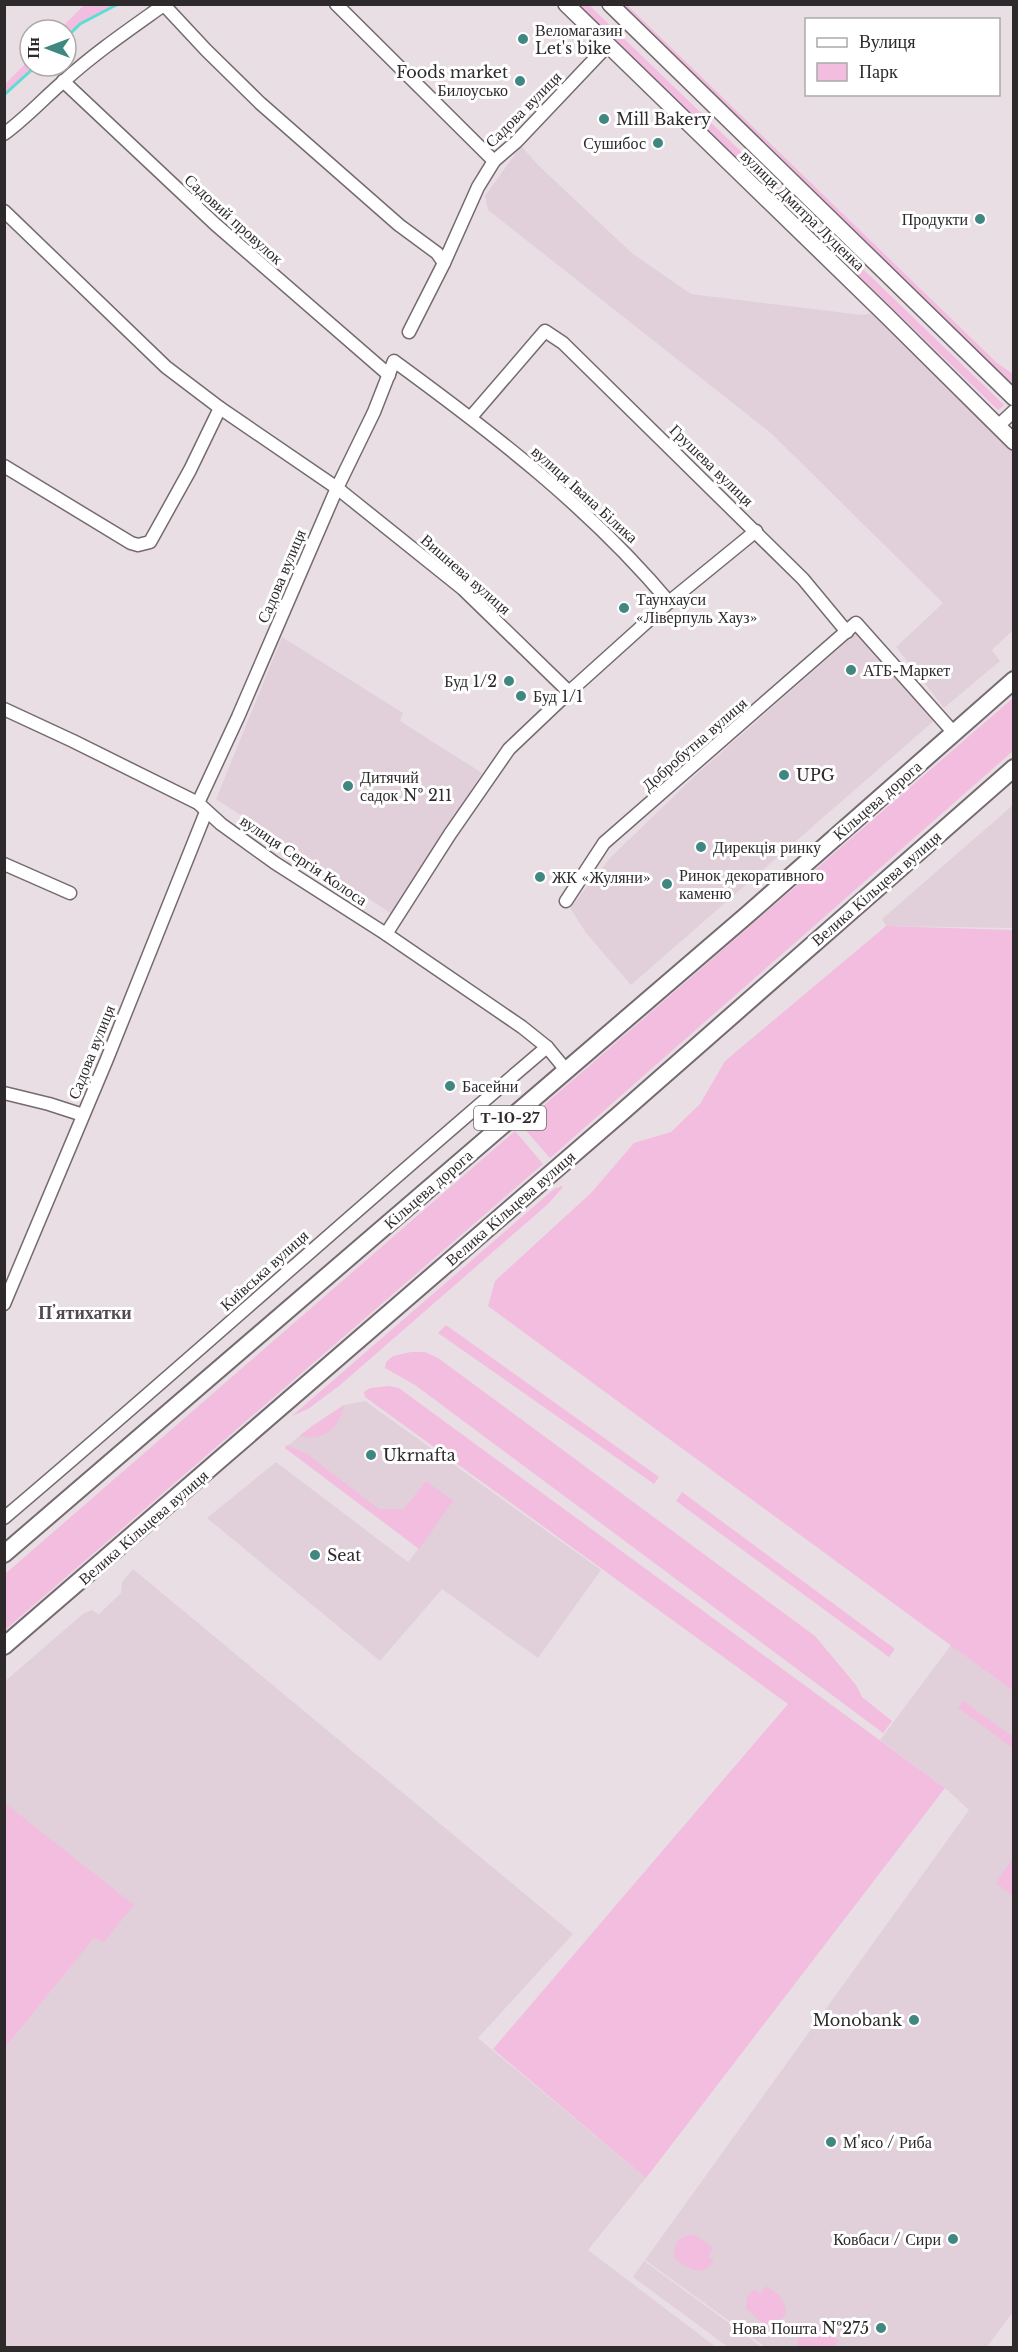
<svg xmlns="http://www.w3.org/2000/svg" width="1018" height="2352" viewBox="0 0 1018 2352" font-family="'Libre Baskerville',serif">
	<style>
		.built { fill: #e1d0da }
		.green { fill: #f2bddf }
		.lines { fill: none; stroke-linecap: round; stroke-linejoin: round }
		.stream { stroke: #5bded4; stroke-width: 3 }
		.minor-casing { stroke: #746a70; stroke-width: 15 }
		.major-casing { stroke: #746a70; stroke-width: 18 }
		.highway-casing { stroke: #746a70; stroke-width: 20 }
		.minor { stroke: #fff; stroke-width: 12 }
		.major { stroke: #fff; stroke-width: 15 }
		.highway { stroke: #fff; stroke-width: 16 }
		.poi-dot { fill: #408781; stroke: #fff; stroke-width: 2 }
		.labels { text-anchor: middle; stroke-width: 6; stroke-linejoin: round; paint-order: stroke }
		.shield { fill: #fff; stroke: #6d6a6b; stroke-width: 1.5 }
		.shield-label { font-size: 15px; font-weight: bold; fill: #2e2a2c }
		.poi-label { font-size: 16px; fill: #2e2a2c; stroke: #fff; text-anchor: start }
		.street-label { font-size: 16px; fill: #2e2a2c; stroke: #fff }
		.neighbourhood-label { font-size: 18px; font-weight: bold; fill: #534a4f; stroke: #fff }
	</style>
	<rect width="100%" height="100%" fill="#eadee5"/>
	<g class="built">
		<polygon points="521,146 538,165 633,254 691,294 862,315 873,313 1013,452 1013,630 992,650 1000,661 944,708 896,647 943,603 772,434 488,210 485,196"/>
		<polygon points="859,631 936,719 631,985 586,933 570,908 611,857 698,773"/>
		<polygon points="282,637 403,713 400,721 482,773 392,914 216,799"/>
		<polygon points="1013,805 1013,928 886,926 882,919"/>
		<polygon points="365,1401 601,1570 538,1658 442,1589 380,1661 207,1518 276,1462 408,1562 419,1548 285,1448 313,1425 344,1405"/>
		<polygon points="133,1569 573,1934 478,2038 646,2178 588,2250 716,2347 5,2347 5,2048 94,1938 133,1905 5,1803 4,1682 84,1613 92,1610 99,1614 121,1593 122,1582"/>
		<polygon points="951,1645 1013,1691 1013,2312 987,2347 765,2347 645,2260 969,1810 945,1788 880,1740"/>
		<polygon points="644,2261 762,2347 728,2347 633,2277"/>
	</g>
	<g class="green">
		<polygon points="84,5 118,5 80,24 66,38 66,30 59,30"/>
		<polygon points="578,5 589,5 1004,405 998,410"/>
		<polygon points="617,5 627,5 997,363 1013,374 1013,388"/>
		<polygon points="30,59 30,66 36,66 5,95 5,84"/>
		<polygon points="1013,698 1013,751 550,1158 521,1125"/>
		<polygon points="886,926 1013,930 1013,1691 488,1306 495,1281 591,1193 634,1143 671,1132 700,1104 725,1061"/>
		<polygon points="515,1131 543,1164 5,1630 5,1574"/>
		<polygon points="562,1186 563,1187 548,1204 339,1386 308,1409 292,1416 554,1189"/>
		<polygon points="446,1325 659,1477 654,1484 438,1333"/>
		<polygon points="411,1352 425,1352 438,1358 815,1636 856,1685 862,1697 892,1721 883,1733 415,1385 385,1368 386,1362 393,1356"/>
		<polygon points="389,1386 399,1388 418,1402 945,1788 646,2178 493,2049 788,1704 365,1397 364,1392 370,1388"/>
		<path d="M344,1405C341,1425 322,1445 300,1435Z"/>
		<polygon points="287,1445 307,1454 379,1509 404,1509 426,1481 453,1501 419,1549 285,1448"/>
		<polygon points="682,1492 895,1649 889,1657 676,1501"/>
		<polygon points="963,1701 1013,1737 1013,1748 958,1708"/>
		<polygon points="5,1803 134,1905 104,1942 94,1938 5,2048"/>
		<polygon points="1013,1857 1014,1896 1013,1896 996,1883"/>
		<path d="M688,2235L697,2236L713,2248L708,2257L714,2261C701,2278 689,2269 675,2259C673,2247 676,2239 688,2235Z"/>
		<polygon points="766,2286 780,2296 786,2308 785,2316 773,2325 765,2325 746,2309 747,2297 754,2289 760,2294"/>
		<path d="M814,2326L820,2327L839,2341L834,2347H799C794,2336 803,2328 814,2326Z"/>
	</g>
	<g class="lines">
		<g class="stream">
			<polyline points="66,38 80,24 118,4"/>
			<polyline points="4,95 36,66"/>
		</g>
		<defs>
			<g id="minor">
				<polyline points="336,4 494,161"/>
				<polyline points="164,5 206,50 260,103 399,225 437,253 444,263"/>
				<polyline points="63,81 215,224 389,375"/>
				<path d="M4,134C26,118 44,98 64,81C96,52 130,29 165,4"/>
				<polyline points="4,211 166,367 220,408 337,488 463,589 569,692"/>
				<polyline points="409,332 444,263 478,187 494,161 516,142 608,45"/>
				<polyline points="471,417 545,331 563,343 803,579 847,632"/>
				<polyline points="998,426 1014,411"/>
				<polyline points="4,466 131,543 138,545 150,542 190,470 220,408"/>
				<polyline points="4,709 73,741 198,803 221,824 275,863 386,934 522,1027 547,1047 566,1070"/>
				<path d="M198,803L238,717L337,488L374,412L394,361C494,434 590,508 669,602"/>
				<polyline points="4,864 70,893"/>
				<polyline points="566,901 604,843 856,623 954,733"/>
				<polyline points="386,934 450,834 509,749 569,692 669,602 756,531"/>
				<polyline points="4,1093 49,1104 83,1115"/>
				<polyline points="4,1304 107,1059 206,812"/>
				<path d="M4,1518C187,1363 364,1202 547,1047"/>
			</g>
			<g id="major">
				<polyline points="566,4 887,316 1014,442"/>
				<polyline points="610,4 1014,398"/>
			</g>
			<g id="highway">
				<polyline points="4,1554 747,915 1014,680"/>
				<polyline points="4,1646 621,1113 1014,768"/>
			</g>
		</defs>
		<use href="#minor" class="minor-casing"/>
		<use href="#major" class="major-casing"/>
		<use href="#highway" class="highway-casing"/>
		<use href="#minor" class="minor"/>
		<use href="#major" class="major"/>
		<use href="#highway" class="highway"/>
	</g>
	<g class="poi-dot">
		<circle cx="523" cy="39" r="6"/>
		<circle cx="520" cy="81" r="6"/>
		<circle cx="604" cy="119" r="6"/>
		<circle cx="658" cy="143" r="6"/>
		<circle cx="980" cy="219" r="6"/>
		<circle cx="624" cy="608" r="6"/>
		<circle cx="851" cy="670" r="6"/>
		<circle cx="509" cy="681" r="6"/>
		<circle cx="521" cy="696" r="6"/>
		<circle cx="784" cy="775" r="6"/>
		<circle cx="348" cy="786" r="6"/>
		<circle cx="701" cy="847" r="6"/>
		<circle cx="540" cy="877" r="6"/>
		<circle cx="667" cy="884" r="6"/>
		<circle cx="450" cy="1086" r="6"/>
		<circle cx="371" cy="1455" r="6"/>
		<circle cx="315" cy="1555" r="6"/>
		<circle cx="914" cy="2020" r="6"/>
		<circle cx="831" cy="2142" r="6"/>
		<circle cx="953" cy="2239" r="6"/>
		<circle cx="881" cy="2328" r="6"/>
	</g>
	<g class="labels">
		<rect class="shield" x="474" y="1106" width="72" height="24" rx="4.5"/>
		<g class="shield-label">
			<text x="510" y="1123">Т-10-27</text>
		</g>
		<g class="poi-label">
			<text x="535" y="36">Веломагазин<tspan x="535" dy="18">Let's bike</tspan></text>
			<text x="508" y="78" text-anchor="end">Foods market<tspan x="508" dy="18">Билоусько</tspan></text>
			<text x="616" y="125">Mill Bakery</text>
			<text x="646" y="149" text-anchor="end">Сушибос</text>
			<text x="968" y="225" text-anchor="end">Продукти</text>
			<text x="636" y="605">Таунхауси<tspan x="636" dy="18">«Ліверпуль Хауз»</tspan></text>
			<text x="863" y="676">АТБ-Маркет</text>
			<text x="497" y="687" text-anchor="end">Буд 1/2</text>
			<text x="533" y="702">Буд 1/1</text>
			<text x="796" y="781">UPG</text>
			<text x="360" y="783">Дитячий<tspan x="360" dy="18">садок № 211</tspan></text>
			<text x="713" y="853">Дирекція ринку</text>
			<text x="679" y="881">Ринок декоративного<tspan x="679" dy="18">каменю</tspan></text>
			<text x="552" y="883">ЖК «Жуляни»</text>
			<text x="462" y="1092">Басейни</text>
			<text x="383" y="1461">Ukrnafta</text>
			<text x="327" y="1561">Seat</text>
			<text x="902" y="2026" text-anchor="end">Monobank</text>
			<text x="843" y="2148">М'ясо / Риба</text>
			<text x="941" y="2245" text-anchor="end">Ковбаси / Сири</text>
			<text x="869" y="2334" text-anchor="end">Нова Пошта №275</text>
		</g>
		<g class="street-label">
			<text transform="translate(523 109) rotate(-45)" y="6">Садова вулиця</text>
			<text transform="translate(803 210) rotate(44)" y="6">вулиця Дмитра Луценка</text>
			<text transform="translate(234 219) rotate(42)" y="6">Садовий провулок</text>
			<text transform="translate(712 465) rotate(44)" y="6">Грушева вулиця</text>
			<text transform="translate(585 494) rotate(42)" y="6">вулиця Івана Білика</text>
			<text transform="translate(466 574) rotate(41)" y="6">Вишнева вулиця</text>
			<text transform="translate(281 576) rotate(-67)" y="6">Садова вулиця</text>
			<text transform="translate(694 744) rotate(-41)" y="6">Добробутна вулиця</text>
			<text transform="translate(877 800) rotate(-41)" y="6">Кільцева дорога</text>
			<text transform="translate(304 860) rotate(34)" y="6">вулиця Сергія Колоса</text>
			<text transform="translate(876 888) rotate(-41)" y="6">Велика Кільцева вулиця</text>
			<text transform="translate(91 1052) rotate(-68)" y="6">Садова вулиця</text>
			<text transform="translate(428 1189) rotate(-41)" y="6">Кільцева дорога</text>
			<text transform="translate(510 1208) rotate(-41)" y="6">Велика Кільцева вулиця</text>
			<text transform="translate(264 1270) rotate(-42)" y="6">Київська вулиця</text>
			<text transform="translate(143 1527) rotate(-41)" y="6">Велика Кільцева вулиця</text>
		</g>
		<g class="neighbourhood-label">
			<text x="85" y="1319">Пʼятихатки</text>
		</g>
	</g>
	<rect width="1018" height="2352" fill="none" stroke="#2e2a2c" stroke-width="12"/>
	<rect x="805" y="18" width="195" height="78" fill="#ffffff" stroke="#abaaab" stroke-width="1.5"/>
	<rect x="817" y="38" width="30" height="9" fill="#ffffff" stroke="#abaaab" stroke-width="1.5"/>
	<text x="859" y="48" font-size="18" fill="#2e2a2c">Вулиця</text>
	<rect x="817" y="63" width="30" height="18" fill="#f2bddf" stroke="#abaaab" stroke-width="1.5"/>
	<text x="859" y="78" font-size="18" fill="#2e2a2c">Парк</text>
	<g transform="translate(48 48) rotate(270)"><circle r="28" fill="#ffffff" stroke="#abaaab" stroke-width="1.5"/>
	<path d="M0-4.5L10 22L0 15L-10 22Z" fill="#408781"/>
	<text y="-9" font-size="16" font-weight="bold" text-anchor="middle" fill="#2e2a2c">Пн</text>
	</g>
</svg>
